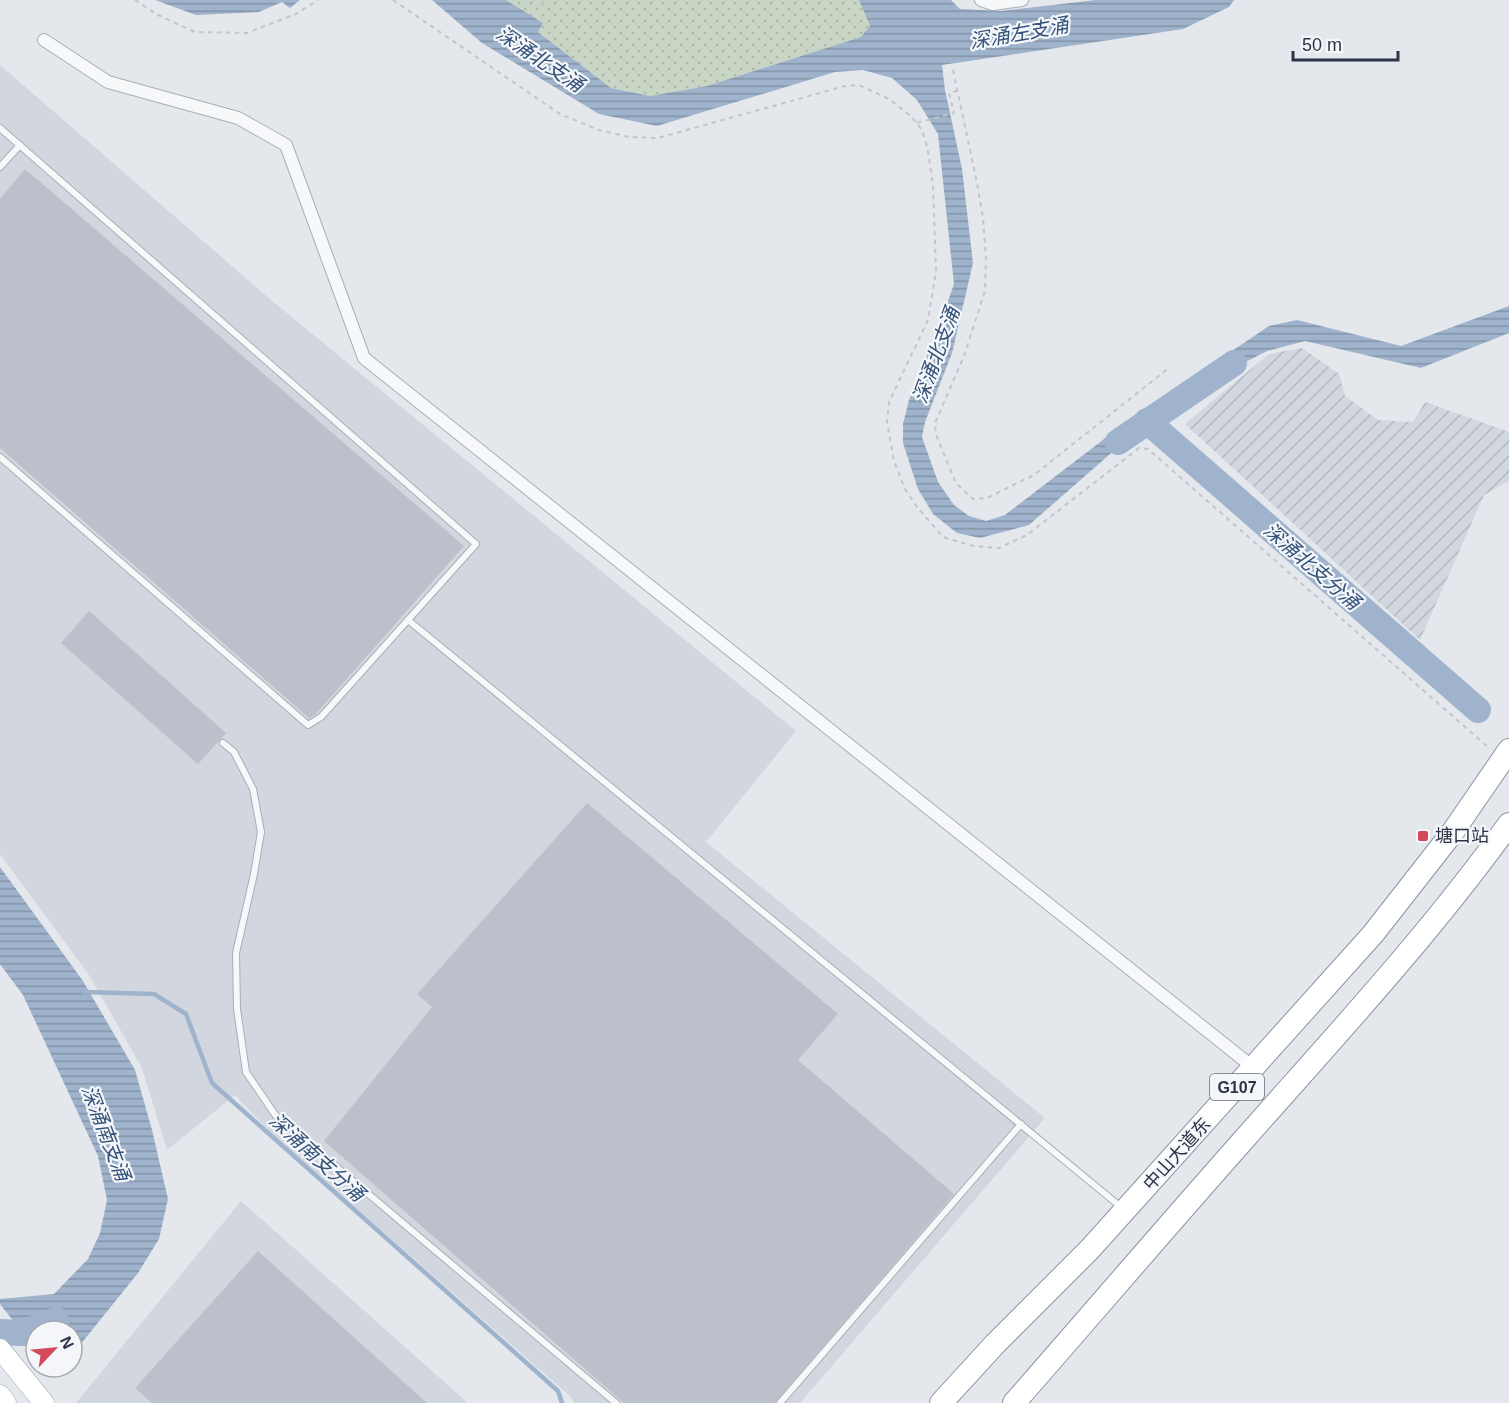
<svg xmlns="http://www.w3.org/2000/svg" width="1509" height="1403" viewBox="0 0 1509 1403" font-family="Helvetica,'Noto Sans SC',sans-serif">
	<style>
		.built { fill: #d2d6de }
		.industrial { fill: url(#industrial-furrows) }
		.park { fill: url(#park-dots) }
		.water { fill: url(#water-rules) }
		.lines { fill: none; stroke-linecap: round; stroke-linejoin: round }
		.stream { stroke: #9fb4cc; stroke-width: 4.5 }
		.river { stroke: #9fb4cc; stroke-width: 26 }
		.building { fill: #bbc0ca }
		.lane-casing { stroke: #a9aeb7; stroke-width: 8 }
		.street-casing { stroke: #a9aeb7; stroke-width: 14 }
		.primary-casing { stroke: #a3abb8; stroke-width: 21 }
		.highway-casing { stroke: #8b94a3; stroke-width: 24 }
		.path { stroke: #c2c5cb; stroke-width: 2; stroke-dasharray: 4.5 4.5; stroke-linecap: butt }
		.lane { stroke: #f7f8fa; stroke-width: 6 }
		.street { stroke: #f7f8fa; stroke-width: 12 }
		.primary { stroke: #fff; stroke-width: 20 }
		.highway { stroke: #fff; stroke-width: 22 }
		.poi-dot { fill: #d1495b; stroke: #f4f6f9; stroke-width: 2 }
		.labels { text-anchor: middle; stroke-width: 4.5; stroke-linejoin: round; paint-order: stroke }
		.shield { fill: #f4f6f9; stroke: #676e7b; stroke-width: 1.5 }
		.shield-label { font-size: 16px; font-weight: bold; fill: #2b3445 }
		.poi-label { font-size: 18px; fill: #2b3445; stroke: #f4f6f9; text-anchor: start }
		.street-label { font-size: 18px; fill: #2b3445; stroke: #f4f6f9 }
		.water-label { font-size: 20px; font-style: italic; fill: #34527a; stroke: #f4f6f9 }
	</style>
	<defs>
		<pattern id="industrial-furrows" width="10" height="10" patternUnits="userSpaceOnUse" patternTransform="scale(1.5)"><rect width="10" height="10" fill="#d2d6de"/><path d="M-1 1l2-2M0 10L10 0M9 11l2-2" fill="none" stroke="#b4b8c0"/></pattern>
		<pattern id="park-dots" width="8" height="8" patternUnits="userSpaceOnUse" patternTransform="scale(1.5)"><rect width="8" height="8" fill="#c9d6c5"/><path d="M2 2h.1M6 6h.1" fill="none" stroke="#adb8ab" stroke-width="1.8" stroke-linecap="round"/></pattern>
		<pattern id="water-rules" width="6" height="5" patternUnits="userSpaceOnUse" patternTransform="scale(1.5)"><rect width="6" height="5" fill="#9fb4cc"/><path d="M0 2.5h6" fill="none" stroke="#8293a7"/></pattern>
	</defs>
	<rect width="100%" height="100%" fill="#e4e7ec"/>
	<g class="built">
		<polygon points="0,65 271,300 796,731 706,842 1045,1118 800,1403 574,1403 571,1397 274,1136 235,1095 167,1150 142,1068 89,975 0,854"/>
		<polygon points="241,1201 468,1403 76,1403"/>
	</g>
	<polygon class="industrial" points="1302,348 1339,374 1345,396 1378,420 1413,422 1425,402 1509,432 1509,481 1484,495 1420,640 1185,424 1269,354"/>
	<polygon class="park" points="506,0 859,0 870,26 862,37 836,45 707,86 650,96 611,88 538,32 542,23"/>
	<g class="water">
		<polygon points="155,0 300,0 290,8 282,2 259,12 196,15"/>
		<polygon points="432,0 506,0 543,23 538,32 611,88 650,96 707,86 861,37 870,26 859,0 951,0 960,9 1001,11 1096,0 1234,0 1229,7 1183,29 942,65 945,90 962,169 973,263 952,353 925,422 922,437 938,482 954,505 969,516 986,521 1005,515 1125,423 1269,326 1297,320 1401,346 1509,306 1509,333 1421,368 1305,341 1267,351 1173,399 1029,525 980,538 957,533 933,514 918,489 903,443 903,424 909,400 939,327 954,284 938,134 917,100 892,78 863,70 835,72 657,126 599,114 482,43"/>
		<polygon points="0,867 83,981 135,1070 152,1130 168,1199 159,1239 138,1273 80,1345 72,1352 72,1331 36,1331 36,1350 0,1304 0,1299 54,1294 88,1259 100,1233 107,1200 98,1156 23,995 0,964"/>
	</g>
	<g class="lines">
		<polyline class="stream" points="84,992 154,994 186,1014 212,1083 558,1391 562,1403"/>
		<g class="river">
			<polyline points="1147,421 1478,710"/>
			<polyline points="1118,442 1234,363"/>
			<polyline points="0,1332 22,1333 56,1320"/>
		</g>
	</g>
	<g class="building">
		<polygon points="25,169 464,546 315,715 309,718 0,448 0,199"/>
		<polygon points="89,611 226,733 198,764 61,643"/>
		<polygon points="587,803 838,1014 798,1060 954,1194 775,1403 624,1403 324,1141 432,1007 417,994"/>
		<polygon points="258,1251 427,1403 152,1403 135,1388"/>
	</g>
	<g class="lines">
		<defs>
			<g id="lane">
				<polyline points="0,128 476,544 321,717 308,725 0,457"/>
				<polyline points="0,167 20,145"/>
				<polyline points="408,620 1121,1207"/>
				<polyline points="223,743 234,752 253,789 261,832 254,874 236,953 237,1009 246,1072 276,1116 616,1403"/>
				<polyline points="780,1403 1021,1124"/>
			</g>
			<g id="street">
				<polyline points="981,0 993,4 1022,0"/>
				<polyline points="44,40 108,82 238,118 286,145 364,358 1254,1068"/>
			</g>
			<g id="primary">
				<polyline points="0,1349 44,1403"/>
				<polyline points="0,1395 6,1403"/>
			</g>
			<g id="highway">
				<polyline points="941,1403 995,1344 1090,1249 1373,934 1452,833 1509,750"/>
				<path d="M1014,1403C1092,1314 1168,1225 1247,1136C1337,1034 1429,935 1509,824"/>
			</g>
		</defs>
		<use href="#lane" class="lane-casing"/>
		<use href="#street" class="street-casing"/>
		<use href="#primary" class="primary-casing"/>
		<use href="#highway" class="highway-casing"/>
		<g class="path">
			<polyline points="135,0 158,15 195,32 247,33 296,14 318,0"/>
			<polyline points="393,0 560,114 599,130 629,137 658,138 845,86 859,85 889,99 912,117 922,130 927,146 933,184 936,271 928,320 889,402 887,422 894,461 905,489 917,507 943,537 973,546 999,548 1027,535 1139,448 1148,449 1489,748"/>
			<polyline points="541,6 546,0"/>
			<polyline points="953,70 977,183 983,218 986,260 985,291 964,356 935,423 936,435 956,483 973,499 987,498 1034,475 1170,367"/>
			<polyline points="917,123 954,113 949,93 957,91"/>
		</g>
		<use href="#lane" class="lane"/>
		<use href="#street" class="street"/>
		<use href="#primary" class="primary"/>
		<use href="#highway" class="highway"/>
	</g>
	<rect class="poi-dot" x="1417" y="830" width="12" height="12" rx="3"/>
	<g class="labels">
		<rect class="shield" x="1210" y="1074" width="54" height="26" rx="4.5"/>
		<g class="shield-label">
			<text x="1237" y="1093">G107</text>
		</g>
		<g class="poi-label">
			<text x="1435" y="842">塘口站</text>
		</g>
		<g class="street-label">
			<text transform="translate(1177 1154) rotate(-48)" y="6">中山大道东</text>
		</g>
		<g class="water-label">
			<text transform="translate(1019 33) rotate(-10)" y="7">深涌左支涌</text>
			<text transform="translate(540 59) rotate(34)" y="7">深涌北支涌</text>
			<text transform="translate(936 355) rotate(-70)" y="7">深涌北支涌</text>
			<text transform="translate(1312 566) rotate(41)" y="7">深涌北支分涌</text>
			<text transform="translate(106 1133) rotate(69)" y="7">深涌南支涌</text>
			<text transform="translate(317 1157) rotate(42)" y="7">深涌南支分涌</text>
		</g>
	</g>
	<g transform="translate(54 1349) rotate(64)"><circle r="28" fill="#f4f6f9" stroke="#a4a8b1" stroke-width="1.5"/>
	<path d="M0-4.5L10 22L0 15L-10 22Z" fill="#d1495b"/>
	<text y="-9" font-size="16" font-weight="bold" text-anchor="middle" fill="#2b3445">N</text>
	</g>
	<path d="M1293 51v9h105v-9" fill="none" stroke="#2b3445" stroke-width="3"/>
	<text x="1302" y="51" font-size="18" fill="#2b3445" stroke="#f4f6f9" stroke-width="4.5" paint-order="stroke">50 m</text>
</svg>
